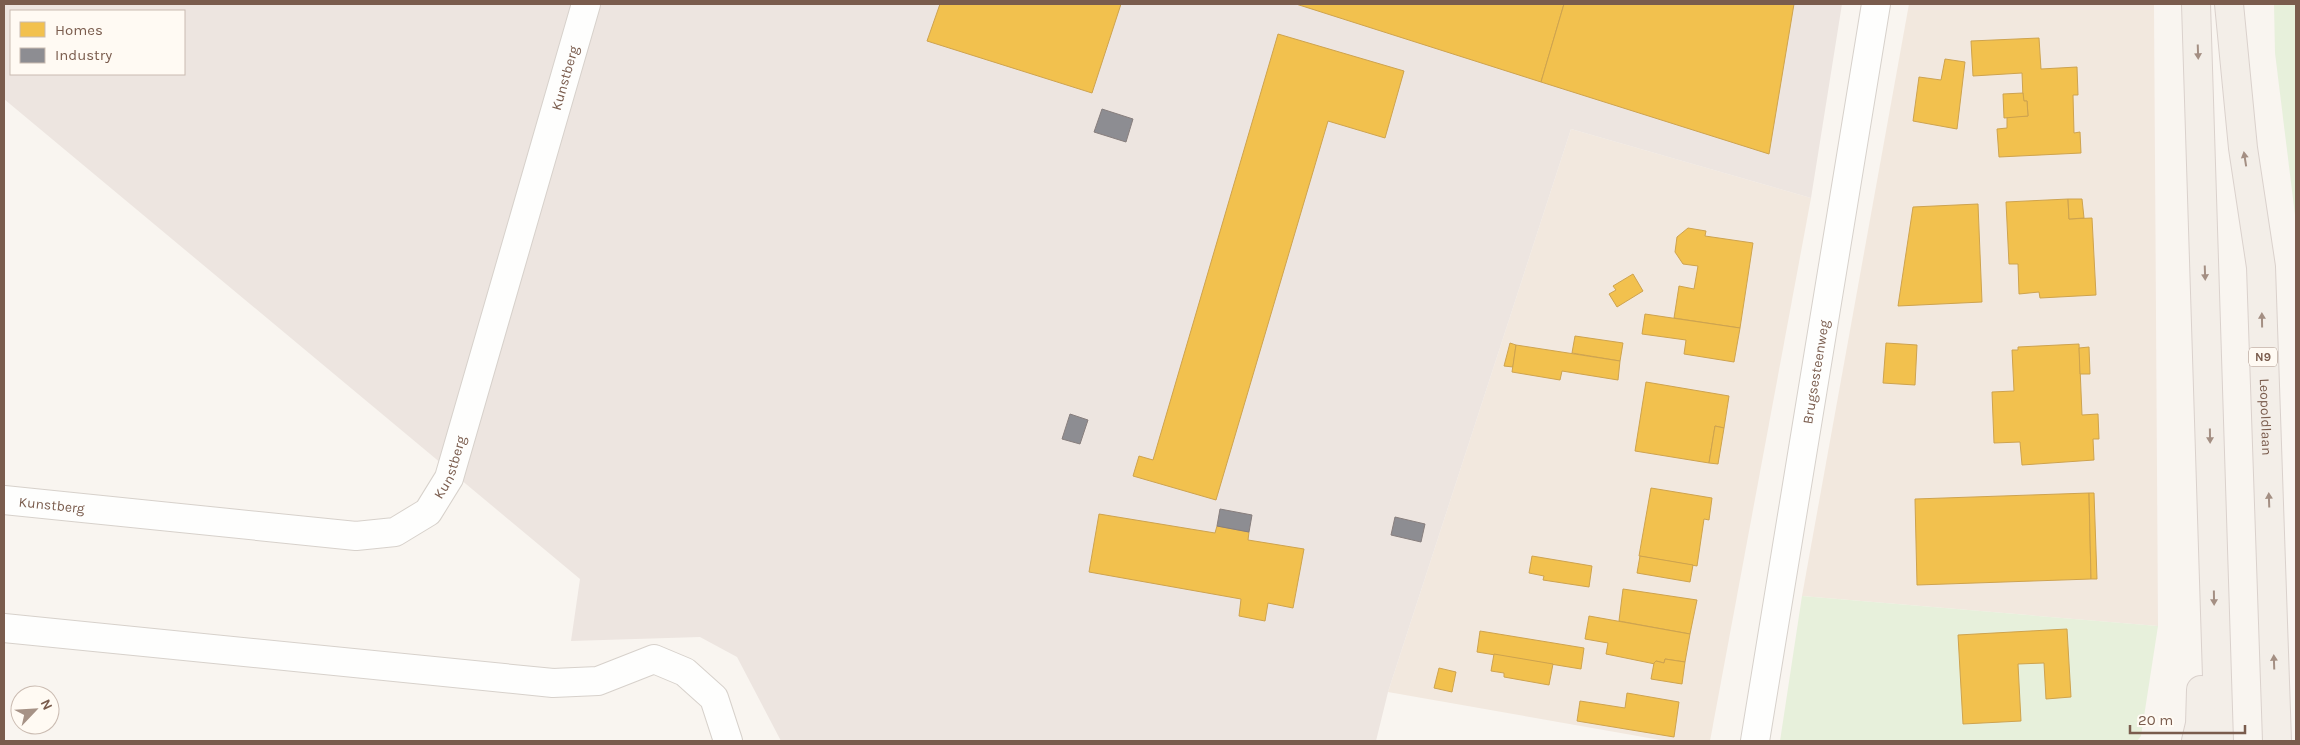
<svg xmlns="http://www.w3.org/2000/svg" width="2300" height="745" viewBox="0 0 2300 745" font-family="Karla,sans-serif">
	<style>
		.residential { fill: #f2e8de }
		.industrial { fill: #ede5e0; fill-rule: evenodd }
		.green { fill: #e7f0db }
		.homes { fill: #f2c14e; stroke: #cea34e }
		.industry { fill: #8d8d92; stroke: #877e7d }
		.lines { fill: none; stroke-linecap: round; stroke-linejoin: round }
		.minor-casing { stroke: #d7d1cb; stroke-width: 30 }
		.major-casing { stroke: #dad1cc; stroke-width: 30 }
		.minor { stroke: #fefefd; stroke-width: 28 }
		.major { stroke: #f3eee8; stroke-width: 28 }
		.oneway { fill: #a48f83 }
		.labels { text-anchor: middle; stroke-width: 5; stroke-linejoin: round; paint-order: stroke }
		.shield { fill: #fffaf3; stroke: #a28b7f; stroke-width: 1 }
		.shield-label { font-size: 12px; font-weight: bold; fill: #7a5c4d }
		.street-label { font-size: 14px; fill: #7a5c4d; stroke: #fffaf3 }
	</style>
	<rect width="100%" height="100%" fill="#f9f5f0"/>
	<g class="residential">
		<polygon points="1909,4 2154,4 2158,626 1802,596"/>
		<polygon points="1571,129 1811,198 1710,741 1666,741 1388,692"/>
	</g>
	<path class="industrial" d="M4,4H1842L1811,198L1571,129L1388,692L1376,741H781L737,657L700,637L571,641L580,579L4,99ZM11,11H184V74H11Z"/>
	<g class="green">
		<polygon points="2274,4 2296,4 2296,223 2275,53"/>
		<polygon points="1802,596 2158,626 2141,736 2137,741 1780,741"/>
	</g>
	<g class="homes">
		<polygon points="940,4 1121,4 1092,93 927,41"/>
		<polygon points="1296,4 1564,4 1541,82"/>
		<polygon points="1564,4 1794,4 1769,154 1541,82"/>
		<polygon points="1278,34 1404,71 1385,138 1328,121 1216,500 1133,476 1139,456 1153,460"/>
		<polygon points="2039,38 2041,69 2077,67 2078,95 2073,95 2074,133 2080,132 2081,153 1999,157 1997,129 2007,128 2007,117 2028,116 2027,101 2024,101 2023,98 2022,73 1973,76 1971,41"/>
		<polygon points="1945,59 1965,62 1957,129 1913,121 1919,77 1941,80"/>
		<polygon points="2023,93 2024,101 2027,101 2028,116 2004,118 2003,94"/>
		<polygon points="2068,199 2069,219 2092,218 2096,295 2040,298 2039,292 2019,294 2018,264 2009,264 2006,202"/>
		<polygon points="2068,199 2082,199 2084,218 2069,219"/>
		<polygon points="1978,204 1982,302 1898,306 1913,207"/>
		<polygon points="1688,228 1706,231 1705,236 1753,243 1740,328 1674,318 1679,286 1694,289 1698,266 1683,264 1675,252 1677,237"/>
		<polygon points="1633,274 1643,291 1617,307 1609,294 1616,290 1613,286"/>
		<polygon points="1645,314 1740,328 1734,362 1684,354 1686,340 1642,334"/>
		<polygon points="1575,336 1623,343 1620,361 1572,353"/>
		<polygon points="1510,343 1516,345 1513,367 1504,366"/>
		<polygon points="1886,343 1917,345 1915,385 1883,383"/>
		<polygon points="2079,344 2082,415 2098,414 2099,439 2093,439 2094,460 2022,465 2020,442 1994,443 1992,392 2014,391 2012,350 2018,350 2018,347"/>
		<polygon points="1516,345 1620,361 1618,380 1562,371 1560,380 1512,372"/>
		<polygon points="2089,347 2090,374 2080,374 2079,348"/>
		<polygon points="1646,382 1729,396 1724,428 1715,426 1709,463 1635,451"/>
		<polygon points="1715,426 1724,428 1718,464 1709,463"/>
		<polygon points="1651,488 1712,498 1709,520 1704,519 1697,566 1639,556"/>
		<polygon points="2089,493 2091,579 1917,585 1915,499"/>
		<polygon points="2089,493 2094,493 2097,579 2091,579"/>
		<polygon points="1099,514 1215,533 1217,526 1249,532 1248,540 1304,549 1293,608 1268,603 1265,621 1239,616 1241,599 1089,572"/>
		<polygon points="1532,556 1592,566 1589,587 1543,580 1544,576 1529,573"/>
		<polygon points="1640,556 1693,565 1690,582 1637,573"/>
		<polygon points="1623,589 1697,600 1690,634 1619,621"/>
		<polygon points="1589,616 1690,634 1685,662 1665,659 1664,663 1656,661 1655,664 1606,654 1608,643 1585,639"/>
		<polygon points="2067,629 2071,697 2046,699 2044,663 2018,664 2021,721 1963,724 1958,635"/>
		<polygon points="1480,631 1584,648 1581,669 1477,652"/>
		<polygon points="1494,654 1553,664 1549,685 1504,677 1504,673 1491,671"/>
		<polygon points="1665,659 1685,662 1682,684 1651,679 1654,663 1656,661 1664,663"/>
		<polygon points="1439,668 1456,672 1452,692 1434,688"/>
		<polygon points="1627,693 1679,702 1674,737 1577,721 1580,701 1625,708"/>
	</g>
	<g class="industry">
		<polygon points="1102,109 1133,119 1126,142 1094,132"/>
		<polygon points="1070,414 1088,420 1080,444 1062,439"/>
		<polygon points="1220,509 1252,515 1249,532 1217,526"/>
		<polygon points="1395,517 1425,524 1421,542 1391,535"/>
	</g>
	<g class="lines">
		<defs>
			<g id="minor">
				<path id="s1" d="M4,500L356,536L395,532L428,512L449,478L586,4"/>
				<polyline points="4,628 553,683 598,681 654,659 685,672 714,698 728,741"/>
				<path id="s2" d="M1755,741L1876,4"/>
			</g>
			<g id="major">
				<polyline points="2196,4 2219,741"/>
				<path id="s3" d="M2229,4L2243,148L2261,267L2277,741"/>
				<polyline points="2196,741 2200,724 2201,690"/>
			</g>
		</defs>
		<use href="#minor" class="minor-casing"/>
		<use href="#major" class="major-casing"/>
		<use href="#minor" class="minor"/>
		<use href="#major" class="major"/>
	</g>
	<defs><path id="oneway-solid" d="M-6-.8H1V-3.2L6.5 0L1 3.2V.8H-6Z" transform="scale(1.25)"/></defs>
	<g class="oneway">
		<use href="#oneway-solid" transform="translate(2198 52) rotate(88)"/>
		<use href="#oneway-solid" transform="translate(2245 159) rotate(-99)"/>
		<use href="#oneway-solid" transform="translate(2205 273) rotate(88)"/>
		<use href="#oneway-solid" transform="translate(2262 320) rotate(-91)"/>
		<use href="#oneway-solid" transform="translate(2210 436) rotate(89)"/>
		<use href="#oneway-solid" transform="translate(2269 500) rotate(-92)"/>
		<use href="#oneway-solid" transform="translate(2214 598) rotate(89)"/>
		<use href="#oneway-solid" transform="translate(2274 662) rotate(-92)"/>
	</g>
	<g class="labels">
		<rect class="shield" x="2249" y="347.5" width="28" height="19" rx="4"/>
		<g class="shield-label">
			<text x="2263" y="361">N9</text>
		</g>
		<g class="street-label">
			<text dy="5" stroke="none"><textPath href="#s1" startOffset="888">Kunstberg</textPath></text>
			<text dy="5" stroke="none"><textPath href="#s2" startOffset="374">Brugsesteenweg</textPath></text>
			<text dy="5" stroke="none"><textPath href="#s3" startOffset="415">Leopoldlaan</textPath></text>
			<text dy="5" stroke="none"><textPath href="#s1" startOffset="482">Kunstberg</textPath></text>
			<text dy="5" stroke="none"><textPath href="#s1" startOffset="48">Kunstberg</textPath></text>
		</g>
	</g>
	<rect width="2300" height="745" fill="none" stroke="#7a5c4d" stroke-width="10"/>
	<rect x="10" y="10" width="175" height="65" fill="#fffaf3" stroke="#cabbb1"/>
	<rect x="20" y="22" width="25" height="15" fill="#f2c14e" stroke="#cabbb1"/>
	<text x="55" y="35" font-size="15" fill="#7a5c4d">Homes</text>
	<rect x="20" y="48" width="25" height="15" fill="#8d8d92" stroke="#cabbb1"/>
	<text x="55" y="60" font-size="15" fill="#7a5c4d">Industry</text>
	<g transform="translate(35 710) rotate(65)"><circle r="24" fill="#fffaf3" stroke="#cabbb1"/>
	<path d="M0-4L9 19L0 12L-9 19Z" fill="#a69286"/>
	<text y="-8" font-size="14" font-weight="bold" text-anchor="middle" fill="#7a5c4d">N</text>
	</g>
	<path d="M2130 725v8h115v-8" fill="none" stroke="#7a5c4d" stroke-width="2.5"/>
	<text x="2138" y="725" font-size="15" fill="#7a5c4d" stroke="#fffaf3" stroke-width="4" paint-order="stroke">20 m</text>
</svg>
